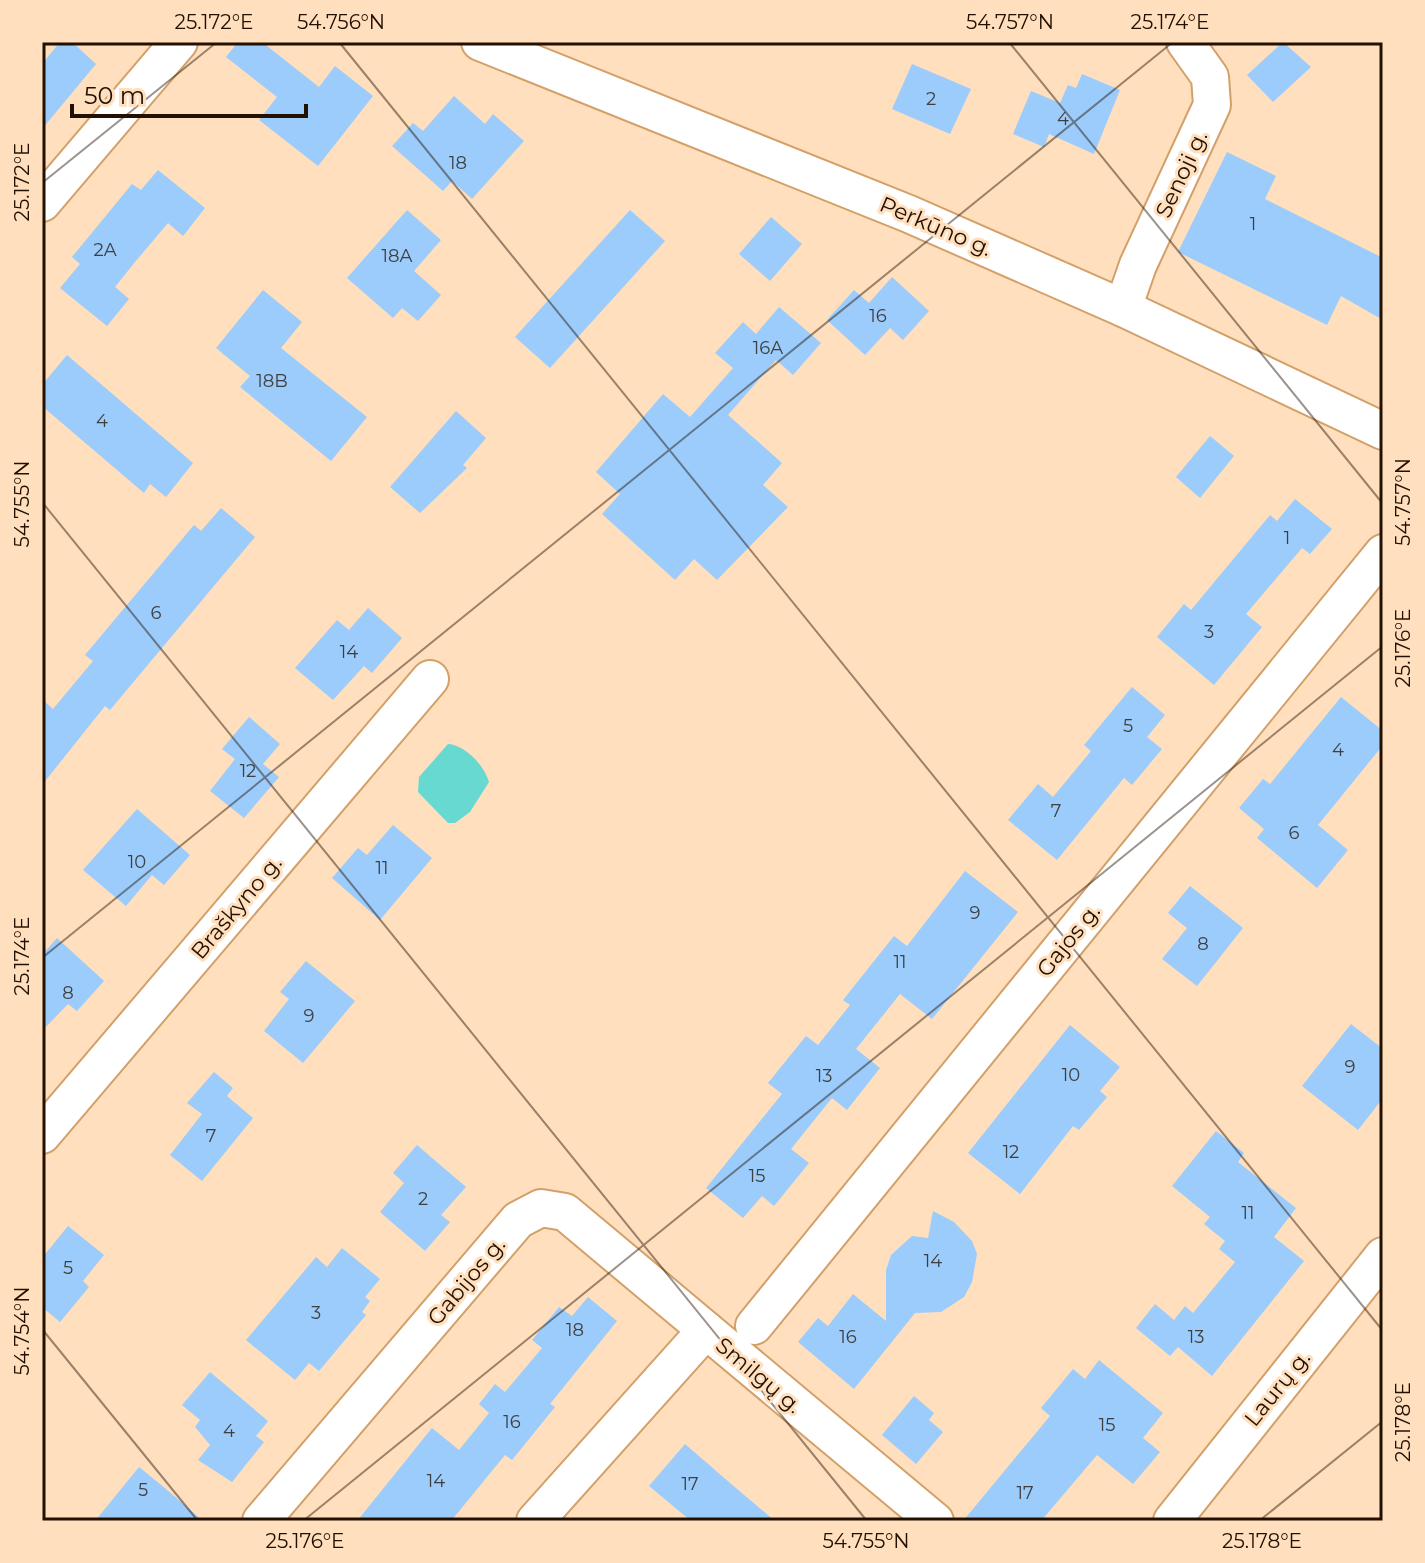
<svg xmlns="http://www.w3.org/2000/svg" width="1425" height="1563" viewBox="0 0 1425 1563" font-family="Montserrat,sans-serif">
	<style>
		.water { fill: #67d9d0 }
		.building { fill: #9bccfb }
		.lines { fill: none; stroke-linecap: round; stroke-linejoin: round }
		.minor-casing { stroke: #d3a069; stroke-width: 40 }
		.minor { stroke: #fff; stroke-width: 36 }
		.ticks { fill: none; stroke: #221000; stroke-width: 2; stroke-opacity: 0.45 }
		.labels { text-anchor: middle; stroke-width: 6; stroke-linejoin: round; paint-order: stroke }
		.number-label { font-size: 18px; fill: #403f3f }
		.street-label { font-size: 22px; fill: #221000; stroke: #ffdfbd }
		.neatline { fill: none; stroke: #221000; stroke-width: 3 }
		.ticks-label { font-size: 20px; text-anchor: middle; fill: #221000 }
	</style>
	<rect width="100%" height="100%" fill="#ffdfbd"/>
	<path class="water" d="M448,744C465,745 484,765 489,782L470,812L455,823H448L418,792L419,777Z"/>
	<g class="building">
		<polygon points="60,42 72,42 96,64 42,129 42,64"/>
		<polygon points="238,42 262,42 319,87 335,66 373,96 318,166 259,120 277,97 226,57"/>
		<polygon points="1283,42 1311,67 1273,102 1247,75"/>
		<polygon points="912,64 971,89 950,134 892,109"/>
		<polygon points="1082,74 1120,90 1094,154 1049,134 1044,147 1013,134 1031,91 1060,103 1068,85 1076,88"/>
		<polygon points="454,96 485,124 493,114 524,141 472,199 452,181 443,191 392,146 413,123 423,131"/>
		<polygon points="1227,152 1276,176 1265,199 1383,258 1383,320 1341,296 1327,325 1178,252"/>
		<polygon points="158,170 205,208 183,236 168,223 135,262 115,287 129,299 107,326 60,288 80,264 72,257 132,184 141,190"/>
		<polygon points="407,210 441,240 414,271 441,295 418,321 402,308 393,318 347,278"/>
		<polygon points="630,210 665,241 550,368 515,337"/>
		<polygon points="771,217 802,244 770,281 739,254"/>
		<polygon points="892,277 929,311 903,340 890,328 865,355 827,320 854,290 869,303"/>
		<polygon points="263,290 302,322 281,348 367,417 331,461 240,387 250,376 216,348"/>
		<polygon points="779,307 821,343 793,375 776,360 728,415 782,463 763,485 788,507 717,580 694,559 675,580 602,514 620,494 596,472 663,394 690,417 733,368 715,353 743,322 756,334"/>
		<polygon points="67,355 193,463 166,497 150,484 144,493 42,406 42,385"/>
		<polygon points="456,411 486,438 463,465 467,468 420,513 390,487"/>
		<polygon points="1210,436 1234,456 1200,498 1176,477"/>
		<polygon points="1295,499 1332,529 1310,554 1302,548 1246,614 1262,627 1214,685 1157,637 1184,604 1191,610 1270,515 1277,521"/>
		<polygon points="221,508 255,537 110,710 105,706 42,785 42,699 53,709 93,661 85,655 194,525 201,531"/>
		<polygon points="368,608 402,638 372,673 364,666 333,700 295,668 337,620 349,630"/>
		<polygon points="1132,687 1165,715 1147,737 1162,749 1132,785 1124,778 1057,860 1008,820 1038,784 1053,797 1091,751 1084,745"/>
		<polygon points="1341,697 1383,731 1383,745 1318,825 1348,850 1317,888 1257,838 1264,829 1239,808 1263,779 1270,784"/>
		<polygon points="249,717 280,744 263,764 279,777 244,818 210,791 235,759 222,749"/>
		<polygon points="137,809 190,855 164,885 152,875 126,906 83,870"/>
		<polygon points="393,825 432,858 380,920 332,878 358,848 367,855"/>
		<polygon points="965,871 1018,912 932,1019 900,994 856,1049 880,1068 847,1110 832,1098 791,1149 809,1163 774,1206 762,1196 743,1218 706,1188 782,1094 768,1083 806,1036 818,1045 850,1005 843,1000 894,936 907,946"/>
		<polygon points="1190,886 1243,928 1197,986 1162,959 1187,928 1168,913"/>
		<polygon points="57,938 104,981 77,1011 68,1004 42,1031 42,955"/>
		<polygon points="306,961 355,1001 303,1063 264,1031 289,999 280,992"/>
		<polygon points="1351,1024 1383,1049 1383,1098 1358,1130 1302,1086"/>
		<polygon points="1070,1025 1120,1067 1100,1091 1107,1097 1079,1130 1073,1126 1020,1194 968,1153"/>
		<polygon points="214,1072 233,1088 227,1096 253,1118 202,1181 170,1155 202,1114 187,1103"/>
		<polygon points="1216,1131 1244,1153 1238,1162 1296,1208 1274,1237 1304,1261 1212,1376 1178,1347 1170,1356 1136,1328 1155,1304 1174,1320 1185,1306 1193,1313 1235,1262 1219,1249 1225,1241 1204,1224 1210,1217 1172,1186"/>
		<polygon points="417,1145 466,1187 441,1215 450,1222 425,1251 380,1212 404,1183 393,1173"/>
		<polygon points="933,1211 954,1222 972,1241 977,1254 972,1282 964,1297 941,1312 915,1313 854,1389 798,1342 818,1318 828,1326 853,1294 886,1321 886,1270 891,1255 912,1236 928,1238"/>
		<polygon points="68,1226 104,1255 83,1281 89,1287 60,1322 42,1307 42,1258"/>
		<polygon points="342,1248 380,1279 365,1297 370,1301 362,1312 366,1315 319,1371 309,1363 295,1380 246,1340 316,1257 327,1267"/>
		<polygon points="588,1297 617,1321 550,1404 555,1407 512,1460 505,1455 451,1521 357,1521 432,1428 459,1450 489,1413 479,1404 495,1384 505,1392 542,1348 532,1340 559,1307 572,1316"/>
		<polygon points="1099,1360 1163,1413 1143,1438 1160,1452 1133,1484 1097,1455 1041,1521 963,1521 1050,1416 1041,1408 1073,1369 1085,1379"/>
		<polygon points="210,1372 268,1421 256,1436 264,1442 232,1482 198,1460 210,1445 195,1427 200,1420 182,1405"/>
		<polygon points="914,1396 934,1413 929,1420 943,1432 916,1464 882,1435"/>
		<polygon points="685,1444 730,1483 775,1521 691,1521 649,1486"/>
		<polygon points="139,1467 166,1489 203,1521 95,1521"/>
	</g>
	<g class="lines">
		<defs>
			<g id="minor">
				<polyline points="480,42 909,214 1123,308 1383,431"/>
				<polyline points="42,203 179,42"/>
				<polyline points="1123,308 1138,265 1212,105 1210,77 1185,42"/>
				<polyline points="42,1135 430,679"/>
				<polyline points="754,1326 1383,553"/>
				<polyline points="261,1521 518,1220 541,1208 565,1212 706,1330"/>
				<polyline points="535,1521 706,1330 935,1521"/>
				<polyline points="1172,1521 1383,1256"/>
			</g>
		</defs>
		<use href="#minor" class="minor-casing"/>
		<use href="#minor" class="minor"/>
	</g>
	<path class="ticks" d="M339,42L1383,1331M1009,42L1383,504M42,183L217,42M42,502L867,1521M42,958L1173,42M42,1329L198,1521M303,1521L1383,646M1259,1521L1383,1421"/>
	<g class="labels">
		<g class="number-label">
			<text x="931" y="105">2</text>
			<text x="1063" y="125">4</text>
			<text x="458" y="169">18</text>
			<text x="1253" y="230">1</text>
			<text x="105" y="256">2A</text>
			<text x="397" y="262">18A</text>
			<text x="878" y="322">16</text>
			<text x="768" y="354">16A</text>
			<text x="272" y="387">18B</text>
			<text x="102" y="427">4</text>
			<text x="1287" y="544">1</text>
			<text x="156" y="619">6</text>
			<text x="1209" y="638">3</text>
			<text x="349" y="658">14</text>
			<text x="1128" y="732">5</text>
			<text x="1338" y="756">4</text>
			<text x="248" y="777">12</text>
			<text x="1056" y="817">7</text>
			<text x="1294" y="839">6</text>
			<text x="137" y="868">10</text>
			<text x="382" y="874">11</text>
			<text x="975" y="919">9</text>
			<text x="1203" y="950">8</text>
			<text x="900" y="968">11</text>
			<text x="68" y="999">8</text>
			<text x="309" y="1022">9</text>
			<text x="1350" y="1073">9</text>
			<text x="1071" y="1081">10</text>
			<text x="824" y="1082">13</text>
			<text x="211" y="1142">7</text>
			<text x="1011" y="1158">12</text>
			<text x="757" y="1182">15</text>
			<text x="423" y="1205">2</text>
			<text x="1248" y="1219">11</text>
			<text x="933" y="1267">14</text>
			<text x="68" y="1274">5</text>
			<text x="316" y="1319">3</text>
			<text x="575" y="1336">18</text>
			<text x="848" y="1343">16</text>
			<text x="1196" y="1343">13</text>
			<text x="512" y="1428">16</text>
			<text x="1107" y="1431">15</text>
			<text x="229" y="1437">4</text>
			<text x="436" y="1487">14</text>
			<text x="690" y="1490">17</text>
			<text x="143" y="1496">5</text>
			<text x="1025" y="1499">17</text>
		</g>
		<g class="street-label">
			<text transform="translate(1181 174) rotate(-65)" y="8">Senoji g.</text>
			<text transform="translate(936 226) rotate(23)" y="8">Perkūno g.</text>
			<text transform="translate(236 907) rotate(-50)" y="8">Braškyno g.</text>
			<text transform="translate(1068 940) rotate(-51)" y="8">Gajos g.</text>
			<text transform="translate(466 1281) rotate(-50)" y="8">Gabijos g.</text>
			<text transform="translate(759 1375) rotate(40)" y="8">Smilgų g.</text>
			<text transform="translate(1277 1388) rotate(-51)" y="8">Laurų g.</text>
		</g>
	</g>
	<rect width="1425" height="1563" fill="none" stroke="#ffdfbd" stroke-width="88"/>
	<path d="M72 104v12h234v-12" fill="none" stroke="#221000" stroke-width="4"/>
	<text x="84" y="104" font-size="24" fill="#221000" stroke="#ffdfbd" stroke-width="6" paint-order="stroke">50 m</text>
	<rect x="44" y="44" width="1337" height="1475" class="neatline"/>
	<g class="ticks-label">
		<text x="214" y="29">25.172°E</text>
		<text x="341" y="29">54.756°N</text>
		<text x="1010" y="29">54.757°N</text>
		<text x="1170" y="29">25.174°E</text>
		<text transform="translate(22 182) rotate(-90)" y="7">25.172°E</text>
		<text transform="translate(1403 502) rotate(-90)" y="7">54.757°N</text>
		<text transform="translate(22 504) rotate(-90)" y="7">54.755°N</text>
		<text transform="translate(1403 648) rotate(-90)" y="7">25.176°E</text>
		<text transform="translate(22 956) rotate(-90)" y="7">25.174°E</text>
		<text transform="translate(22 1331) rotate(-90)" y="7">54.754°N</text>
		<text transform="translate(1403 1422) rotate(-90)" y="7">25.178°E</text>
		<text x="305" y="1548">25.176°E</text>
		<text x="866" y="1548">54.755°N</text>
		<text x="1262" y="1548">25.178°E</text>
	</g>
</svg>
